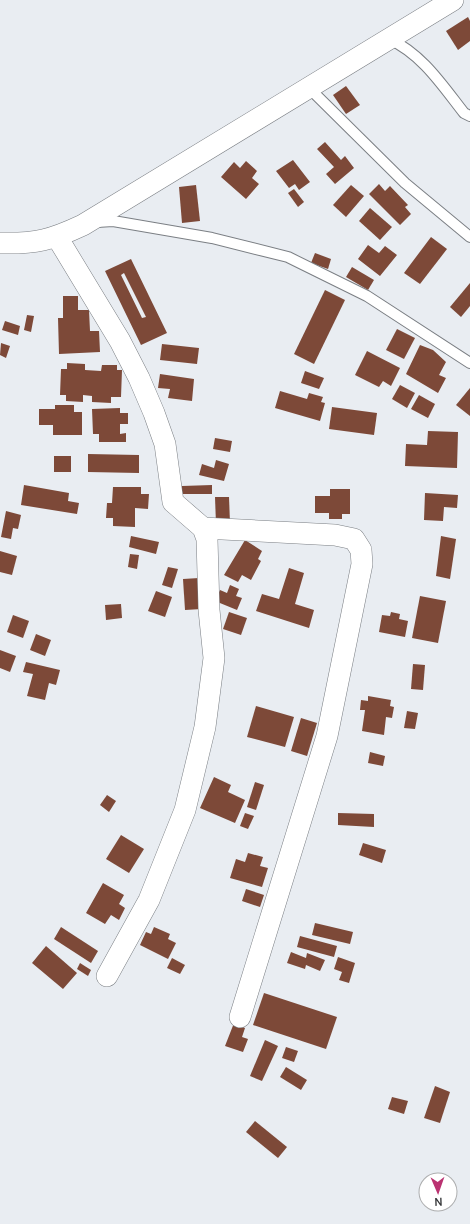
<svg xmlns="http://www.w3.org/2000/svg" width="470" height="1224" viewBox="0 0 470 1224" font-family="Manrope,sans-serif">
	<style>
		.building { fill: #7d4938; fill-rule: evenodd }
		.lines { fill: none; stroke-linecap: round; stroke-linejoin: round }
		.service-casing { stroke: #7b7f84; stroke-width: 12 }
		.minor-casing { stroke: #7b7f84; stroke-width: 22 }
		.service { stroke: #fff; stroke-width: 10 }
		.minor { stroke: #fff; stroke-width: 21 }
	</style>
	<rect width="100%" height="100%" fill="#e9edf2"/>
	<g class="building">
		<polygon points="468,17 470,21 470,41 458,50 446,31"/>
		<polygon points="346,86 360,105 346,114 333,95"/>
		<polygon points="325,142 341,160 345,156 354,168 335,184 326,174 334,167 317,149"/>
		<polygon points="293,160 310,182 299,190 295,184 289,188 276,171"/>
		<polygon points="246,161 257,171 252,178 259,184 246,199 221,177 234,162 240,168"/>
		<polygon points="379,184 385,191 390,186 408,205 405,207 411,214 400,225 369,194"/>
		<polygon points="196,185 200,221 182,223 179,187"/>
		<polygon points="351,185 364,196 346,217 333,205"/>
		<polygon points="294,189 304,202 298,207 288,193"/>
		<polygon points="370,208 392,227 380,240 359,221"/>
		<polygon points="431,237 447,249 420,284 404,273"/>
		<polygon points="368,245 379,253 385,246 397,255 380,276 358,259"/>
		<polygon points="315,253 331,259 328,269 311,263"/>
		<path d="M131,259L167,333L141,345L105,271ZM124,273L146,317L142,318L121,275Z"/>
		<polygon points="352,267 374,280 368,290 346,277"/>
		<polygon points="470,283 470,306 461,317 450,307"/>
		<polygon points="325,290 345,300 314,364 294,354"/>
		<polygon points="63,296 78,296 78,310 89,310 90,331 99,331 100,352 59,354 58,318 63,318"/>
		<polygon points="27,315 34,316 31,332 24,330"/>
		<polygon points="5,321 20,326 18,335 2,330"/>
		<polygon points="397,329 415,338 404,359 386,350"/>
		<polygon points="1,343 10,346 6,358 0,355"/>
		<polygon points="162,344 199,348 197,364 160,360"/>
		<polygon points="420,345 433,350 446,362 439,375 446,378 438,393 406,374"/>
		<polygon points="367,351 400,368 391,386 383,381 379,387 355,375"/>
		<polygon points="67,363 85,364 85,370 101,371 102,365 117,365 117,370 122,370 121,397 111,397 111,403 92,402 92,396 83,395 83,402 66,401 66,395 60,395 61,369 67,369"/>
		<polygon points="305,371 324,378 319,389 301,383"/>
		<polygon points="160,374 194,379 192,401 168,398 170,389 158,388"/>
		<polygon points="400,385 415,393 407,408 392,399"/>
		<polygon points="470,388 470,416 456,405"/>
		<polygon points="280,391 307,399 309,393 323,397 321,402 325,403 320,421 275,408"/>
		<polygon points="419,395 435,404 428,418 411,409"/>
		<polygon points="55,405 74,405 74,412 82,412 82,435 53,435 53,425 39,425 39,409 55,409"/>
		<polygon points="332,407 377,413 374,435 329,429"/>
		<polygon points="120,408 120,413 128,413 128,424 120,424 120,434 126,433 126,442 99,442 99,434 93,434 92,409"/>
		<polygon points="428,431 458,432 457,468 405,466 406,444 427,445"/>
		<polygon points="215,438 232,441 230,452 213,449"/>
		<polygon points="88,454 139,455 139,473 88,472"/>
		<rect x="54" y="456" width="17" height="16"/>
		<polygon points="216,460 229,464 224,481 199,475 202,464 214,468"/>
		<polygon points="24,485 69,493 68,501 79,503 77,514 21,505"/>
		<polygon points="212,485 212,494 182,494 182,486"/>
		<polygon points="113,487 141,487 141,494 149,494 148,509 135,508 135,527 113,526 113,518 106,518 107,503 112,503"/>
		<polygon points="330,489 350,489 350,514 342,514 342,519 329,519 329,513 315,513 315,496 330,496"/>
		<polygon points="425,493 458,495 457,508 444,507 443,521 424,520"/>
		<polygon points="215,497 229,497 230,523 216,524"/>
		<polygon points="6,511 21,515 18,529 13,528 11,539 1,537"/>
		<polygon points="131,536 159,542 156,554 129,547"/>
		<polygon points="441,536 456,539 450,579 436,576"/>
		<polygon points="245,540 262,551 258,559 261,561 251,580 242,575 238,582 224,575"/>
		<polygon points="0,551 17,556 12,575 0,572"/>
		<polygon points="130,554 139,555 137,569 128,567"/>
		<polygon points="168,567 178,569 172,588 162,585"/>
		<polygon points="289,568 304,573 295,604 314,610 309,628 256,611 262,594 279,599"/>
		<polygon points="199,578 202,609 185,610 183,579"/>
		<polygon points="230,585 239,589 236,596 242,598 237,610 215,601 220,590 227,593"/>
		<polygon points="156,591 172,597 165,617 148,611"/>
		<polygon points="420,596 446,601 438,643 412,638"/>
		<polygon points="121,604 122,618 106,620 105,605"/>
		<polygon points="229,612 247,618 241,635 223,629"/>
		<polygon points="391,612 400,614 399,619 408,621 405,637 379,632 382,615 390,616"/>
		<polygon points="13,615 29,621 23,638 7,632"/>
		<polygon points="36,634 51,640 45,656 30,650"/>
		<polygon points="0,650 16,656 10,672 0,668"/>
		<polygon points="26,662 60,670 56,685 49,683 45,700 27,696 33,674 23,672"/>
		<polygon points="413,664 425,665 423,690 411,689"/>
		<polygon points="368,696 391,700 390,706 394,707 392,718 386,717 384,735 362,731 365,710 360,710 361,700 368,701"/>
		<polygon points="256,706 294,717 285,747 247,737"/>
		<polygon points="407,711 418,713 415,729 404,728"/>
		<polygon points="301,718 317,723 307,756 291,751"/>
		<polygon points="370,752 385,756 383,766 368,763"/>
		<polygon points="214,777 231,785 228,792 245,800 235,823 200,808"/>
		<polygon points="255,782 264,785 256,810 247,807"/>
		<polygon points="107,795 116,801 109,812 100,805"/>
		<polygon points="245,813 254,816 248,829 240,826"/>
		<polygon points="338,813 374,814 374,827 338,825"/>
		<polygon points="121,835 144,849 129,873 106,859"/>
		<polygon points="363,843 386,850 382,863 359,855"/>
		<polygon points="248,853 263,857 260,866 268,868 262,887 230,878 236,859 245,862"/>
		<polygon points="103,883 124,895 119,904 125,908 119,920 111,915 105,924 86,913"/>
		<polygon points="246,889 264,895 260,907 242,901"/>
		<polygon points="315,923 353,932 350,944 312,935"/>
		<polygon points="61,927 98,951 91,963 54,939"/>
		<polygon points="154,927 170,934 168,939 176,943 168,959 140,945 146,932 151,934"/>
		<polygon points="300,936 337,946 334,957 297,947"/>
		<polygon points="46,946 77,973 63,989 32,963"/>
		<polygon points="291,952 306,958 307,953 325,960 320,971 306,965 305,969 287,963"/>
		<polygon points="338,957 355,963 349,983 339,980 342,972 334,969"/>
		<polygon points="172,958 185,965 180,974 167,968"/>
		<polygon points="80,963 91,970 88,976 77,969"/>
		<polygon points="264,993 337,1017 326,1049 253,1025"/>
		<polygon points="234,1023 245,1028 242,1037 248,1039 243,1052 225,1046"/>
		<polygon points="265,1040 278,1046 262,1081 250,1076"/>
		<polygon points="286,1047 298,1051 294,1062 282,1058"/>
		<polygon points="286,1067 307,1080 301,1090 280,1077"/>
		<polygon points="435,1086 450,1092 440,1123 424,1118"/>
		<polygon points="392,1097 408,1101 404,1114 388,1109"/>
		<polygon points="255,1121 287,1147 278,1158 246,1132"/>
	</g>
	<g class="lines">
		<defs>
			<g id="service">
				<path d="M389,39C422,54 442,85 464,113L470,116"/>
				<polyline points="308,87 405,183 470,237"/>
				<polyline points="97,222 113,221 212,238 288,257 367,296 470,363"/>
			</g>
			<g id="minor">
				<polyline points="57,237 120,341 139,378 154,413 165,444 173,502 203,528 207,539 209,610 214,658 205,727 185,810 149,900 107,976"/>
				<path d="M0,243C36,244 51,240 83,225L453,0"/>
				<polyline points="203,528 335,535 354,539 361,550 362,564 327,736 240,1017"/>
			</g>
		</defs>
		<use href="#service" class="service-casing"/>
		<use href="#minor" class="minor-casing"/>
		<use href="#service" class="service"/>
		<use href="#minor" class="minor"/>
	</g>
	<g transform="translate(438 1192) rotate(178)"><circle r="19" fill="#ffffff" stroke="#adaeaf"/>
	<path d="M0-3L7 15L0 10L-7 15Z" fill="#ba3271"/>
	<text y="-6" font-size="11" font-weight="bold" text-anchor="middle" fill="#333537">N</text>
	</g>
</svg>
